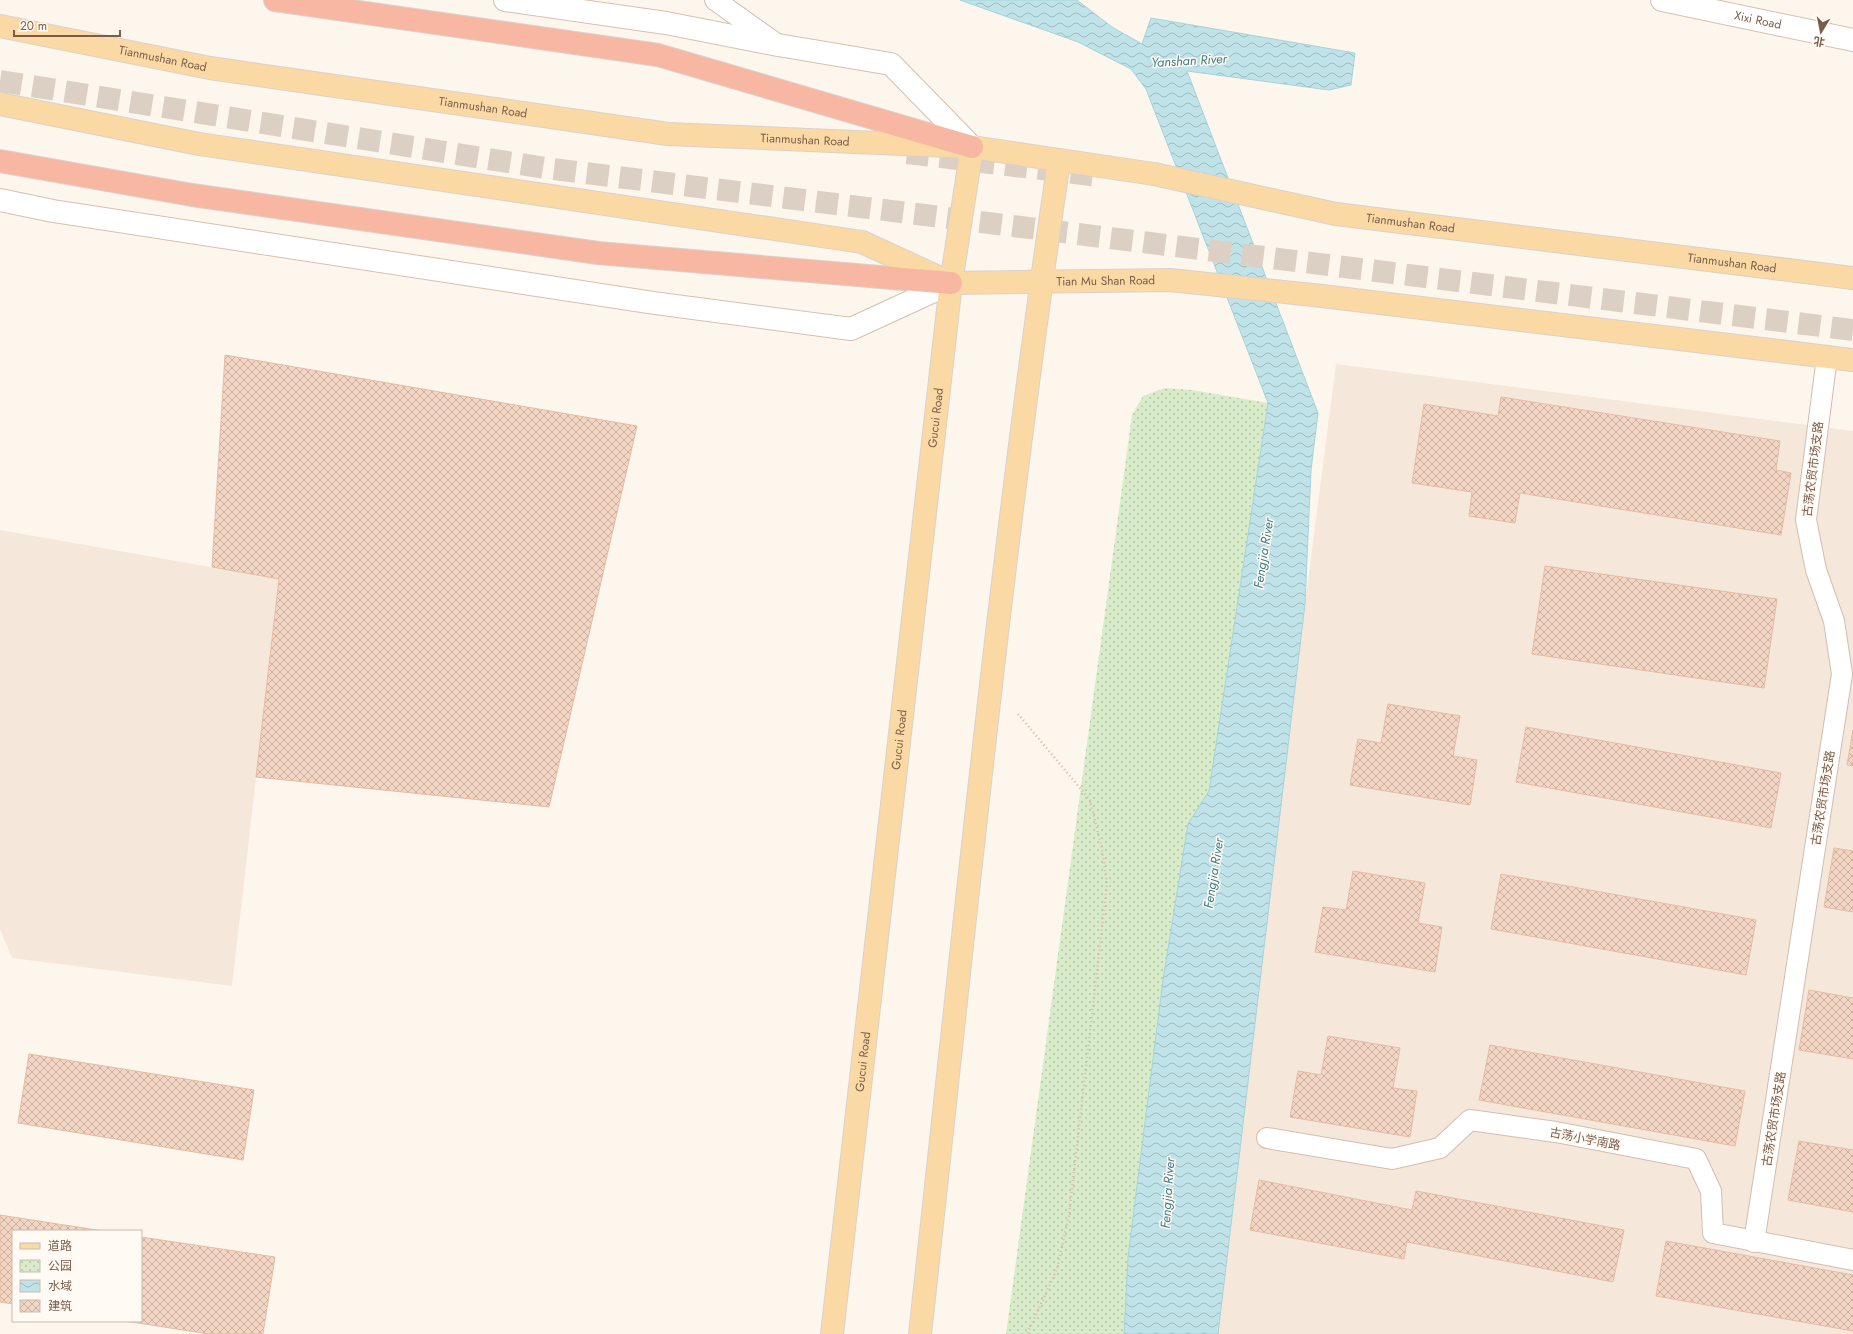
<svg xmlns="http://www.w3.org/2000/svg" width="1853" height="1334" viewBox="0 0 1853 1334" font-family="Jost,'Noto Sans SC',sans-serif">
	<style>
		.residential { fill: #f5e8da }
		.park { fill: url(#park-dots) }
		.water { fill: url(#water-waves); stroke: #a5d3da }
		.building { fill: url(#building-cross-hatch); stroke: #e6bba3 }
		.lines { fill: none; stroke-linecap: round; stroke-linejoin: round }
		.highway-tunnel { stroke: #dcd0c4; stroke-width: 22; stroke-dasharray: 22 11; stroke-linecap: butt }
		.lane-casing { stroke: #d1beb0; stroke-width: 22 }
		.secondary-casing { stroke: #d6c0b0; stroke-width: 24 }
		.primary-casing { stroke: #dad1cd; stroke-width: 24 }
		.highway-casing { stroke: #dad1cd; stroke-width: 24 }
		.path { stroke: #d9b8a5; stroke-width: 2.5; stroke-dasharray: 1 3; stroke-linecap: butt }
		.lane { stroke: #fff; stroke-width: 20 }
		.secondary { stroke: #fff; stroke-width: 22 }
		.primary { stroke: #fbd9a5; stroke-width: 22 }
		.highway { stroke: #f7b7a3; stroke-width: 22 }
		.primary-bridge-casing { stroke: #dad1cd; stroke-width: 24; stroke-linecap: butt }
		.primary-bridge { stroke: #fbd9a5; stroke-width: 22 }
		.labels { text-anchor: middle; stroke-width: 3; stroke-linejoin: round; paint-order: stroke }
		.street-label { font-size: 12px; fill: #7a5c4d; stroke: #fffaf3 }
		.water-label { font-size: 13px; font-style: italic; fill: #437c86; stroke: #fffaf3 }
	</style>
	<defs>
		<pattern id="park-dots" width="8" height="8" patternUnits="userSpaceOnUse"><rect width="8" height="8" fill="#d8ecc9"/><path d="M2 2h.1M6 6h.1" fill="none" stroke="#b4c2a5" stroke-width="1.8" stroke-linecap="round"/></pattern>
		<pattern id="water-waves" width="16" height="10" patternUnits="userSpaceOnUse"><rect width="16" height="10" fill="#bfe3e8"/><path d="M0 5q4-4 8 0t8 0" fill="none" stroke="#a0bbbe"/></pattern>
		<pattern id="building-cross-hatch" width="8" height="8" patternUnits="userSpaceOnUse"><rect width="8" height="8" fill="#f3d5c3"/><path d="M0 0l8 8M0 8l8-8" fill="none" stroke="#cab0a1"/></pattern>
	</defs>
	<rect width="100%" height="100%" fill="#fdf6ec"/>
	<g class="residential">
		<polygon points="1336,364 1853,431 1853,1334 1218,1334 1305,604"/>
		<polygon points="0,530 279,579 232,986 12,958 0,929"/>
	</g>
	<polygon class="park" points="1165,388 1192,390 1268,403 1209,791 1188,825 1163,980 1128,1257 1124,1334 1006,1334 1132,415 1143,396"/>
	<polygon class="water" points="960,0 1077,0 1112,27 1142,44 1151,18 1355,53 1351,85 1329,90 1187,71 1318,413 1311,470 1305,604 1218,1334 1124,1334 1128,1257 1163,980 1188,824 1209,791 1268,403 1146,89 1131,69 1078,42"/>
	<g class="building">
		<polygon points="225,355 637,426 549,807 256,777 279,579 212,567"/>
		<polygon points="1501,397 1780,441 1776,470 1791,473 1781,535 1520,493 1515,523 1469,516 1472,492 1412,483 1424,404 1498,416"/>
		<polygon points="1545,566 1777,599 1764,688 1532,654"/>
		<polygon points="1388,704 1460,716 1453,756 1477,760 1470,805 1350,785 1358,739 1381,743"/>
		<polygon points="1526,727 1781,773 1771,828 1516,782"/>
		<polygon points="1853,730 1853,766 1847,765"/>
		<polygon points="1834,848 1853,851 1853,912 1824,907"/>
		<polygon points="1353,871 1425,883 1418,923 1442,927 1435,972 1315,952 1323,907 1346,910"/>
		<polygon points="1501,874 1756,920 1746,975 1491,929"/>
		<polygon points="1809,990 1853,998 1853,1059 1799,1050"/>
		<polygon points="1328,1036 1400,1048 1393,1088 1417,1091 1410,1137 1290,1117 1298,1071 1321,1075"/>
		<polygon points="1490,1045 1745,1091 1735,1146 1479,1100"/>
		<polygon points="29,1054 254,1090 243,1160 18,1123"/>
		<polygon points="1799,1141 1853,1150 1853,1212 1788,1200"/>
		<polygon points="1259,1180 1412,1210 1416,1191 1624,1230 1613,1282 1407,1242 1404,1259 1250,1230"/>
		<polygon points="0,1215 103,1231 13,1231 13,1304 0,1302"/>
		<polygon points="141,1237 275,1257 263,1334 209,1334 125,1321 141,1321"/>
		<polygon points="1666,1241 1853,1275 1853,1331 1656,1296"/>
	</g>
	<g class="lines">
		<g class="highway-tunnel">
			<polyline points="0,81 545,168 1853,330"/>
			<polyline points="907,153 1099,176"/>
		</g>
		<defs>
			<g id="lane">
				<polyline points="715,0 778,45"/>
				<polyline points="1267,1138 1392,1159 1440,1148 1470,1120 1556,1132 1696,1159 1711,1191 1713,1233 1853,1260"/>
				<polyline points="1754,1242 1842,674 1834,621 1816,570 1806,520 1827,357"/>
			</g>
			<g id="secondary">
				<polyline points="505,0 666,23 778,45 891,64 972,147"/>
				<path id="s1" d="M1662,0L1853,40"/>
				<polyline points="0,200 53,211 654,303 851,329 951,283"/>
			</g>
			<g id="primary">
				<path id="s2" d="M0,26L210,68L668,134L972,147L1154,174"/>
				<path id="s3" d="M0,104L199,144L862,242L951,283L1170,280L1322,296L1853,360"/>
				<path id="s4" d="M1336,214L1853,278"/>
				<path id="s5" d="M832,1334L951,283L972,147"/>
				<path d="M920,1334C963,943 1001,551 1059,161"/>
			</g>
			<g id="highway">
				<polyline points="275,0 658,55 972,147"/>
				<polyline points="0,161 192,195 598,253 951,283"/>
			</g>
		</defs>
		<use href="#lane" class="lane-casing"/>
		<use href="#secondary" class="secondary-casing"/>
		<use href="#primary" class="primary-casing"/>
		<use href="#highway" class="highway-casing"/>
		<polyline class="path" points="1018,714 1090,800 1102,849 1107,884 1069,1215 1057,1269 1027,1334"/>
		<use href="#lane" class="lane"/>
		<use href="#secondary" class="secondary"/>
		<use href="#primary" class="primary"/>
		<use href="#highway" class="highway"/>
		<defs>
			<polyline id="primary-bridge" points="1154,174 1336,214"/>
		</defs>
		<use href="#primary-bridge" class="primary-bridge-casing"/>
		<use href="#primary-bridge" class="primary-bridge"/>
	</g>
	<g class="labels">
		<g class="street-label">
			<text dy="4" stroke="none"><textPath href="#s1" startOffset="98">Xixi Road</textPath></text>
			<text dy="4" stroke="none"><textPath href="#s2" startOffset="166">Tianmushan Road</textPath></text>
			<text dy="4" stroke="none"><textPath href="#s2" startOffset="490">Tianmushan Road</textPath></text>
			<text dy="4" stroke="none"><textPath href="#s2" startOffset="814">Tianmushan Road</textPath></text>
			<text dy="4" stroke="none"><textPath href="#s4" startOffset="75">Tianmushan Road</textPath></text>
			<text dy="4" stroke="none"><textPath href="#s4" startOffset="399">Tianmushan Road</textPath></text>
			<text dy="4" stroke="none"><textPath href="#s3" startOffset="1126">Tian Mu Shan Road</textPath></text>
			<text dy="4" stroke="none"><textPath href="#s5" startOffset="922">Gucui Road</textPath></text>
			<text transform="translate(1813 469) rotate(-83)" y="4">古荡农贸市场支路</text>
			<text dy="4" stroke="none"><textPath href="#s5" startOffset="598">Gucui Road</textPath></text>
			<text transform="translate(1823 798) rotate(-81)" y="4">古荡农贸市场支路</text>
			<text dy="4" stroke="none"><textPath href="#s5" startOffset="274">Gucui Road</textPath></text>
			<text transform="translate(1774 1119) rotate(-81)" y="4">古荡农贸市场支路</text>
			<text transform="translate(1585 1139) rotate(11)" y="4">古荡小学南路</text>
		</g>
		<g class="water-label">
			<text transform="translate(1189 60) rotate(-3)" y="5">Yanshan River</text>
			<text transform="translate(1263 553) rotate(-81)" y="5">Fengjia River</text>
			<text transform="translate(1213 873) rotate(-81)" y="5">Fengjia River</text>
			<text transform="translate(1167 1193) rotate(-86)" y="5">Fengjia River</text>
		</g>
	</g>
	<rect x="12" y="1230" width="130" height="92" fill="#fffaf3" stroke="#cabbb1"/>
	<rect x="20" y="1243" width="20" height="6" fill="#fbd9a5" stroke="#cabbb1"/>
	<text x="48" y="1250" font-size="12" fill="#7a5c4d">道路</text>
	<rect x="20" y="1260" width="20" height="12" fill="url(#park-dots)" stroke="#cabbb1"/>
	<text x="48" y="1270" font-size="12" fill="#7a5c4d">公园</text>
	<rect x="20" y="1280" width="20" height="12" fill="url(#water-waves)" stroke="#cabbb1"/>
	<text x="48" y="1290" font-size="12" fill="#7a5c4d">水域</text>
	<rect x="20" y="1300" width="20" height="12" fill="url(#building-cross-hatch)" stroke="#cabbb1"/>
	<text x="48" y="1310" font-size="12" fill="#7a5c4d">建筑</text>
	<g transform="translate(1821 32) rotate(190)" stroke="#fffaf3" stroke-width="3" paint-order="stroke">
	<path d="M0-3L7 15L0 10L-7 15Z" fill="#7a5c4d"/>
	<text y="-6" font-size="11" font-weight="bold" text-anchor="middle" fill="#7a5c4d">北</text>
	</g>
	<path d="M14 30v6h106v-6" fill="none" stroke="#7a5c4d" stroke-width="2"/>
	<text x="20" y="30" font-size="12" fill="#7a5c4d" stroke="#fffaf3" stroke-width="3" paint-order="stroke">20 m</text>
</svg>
